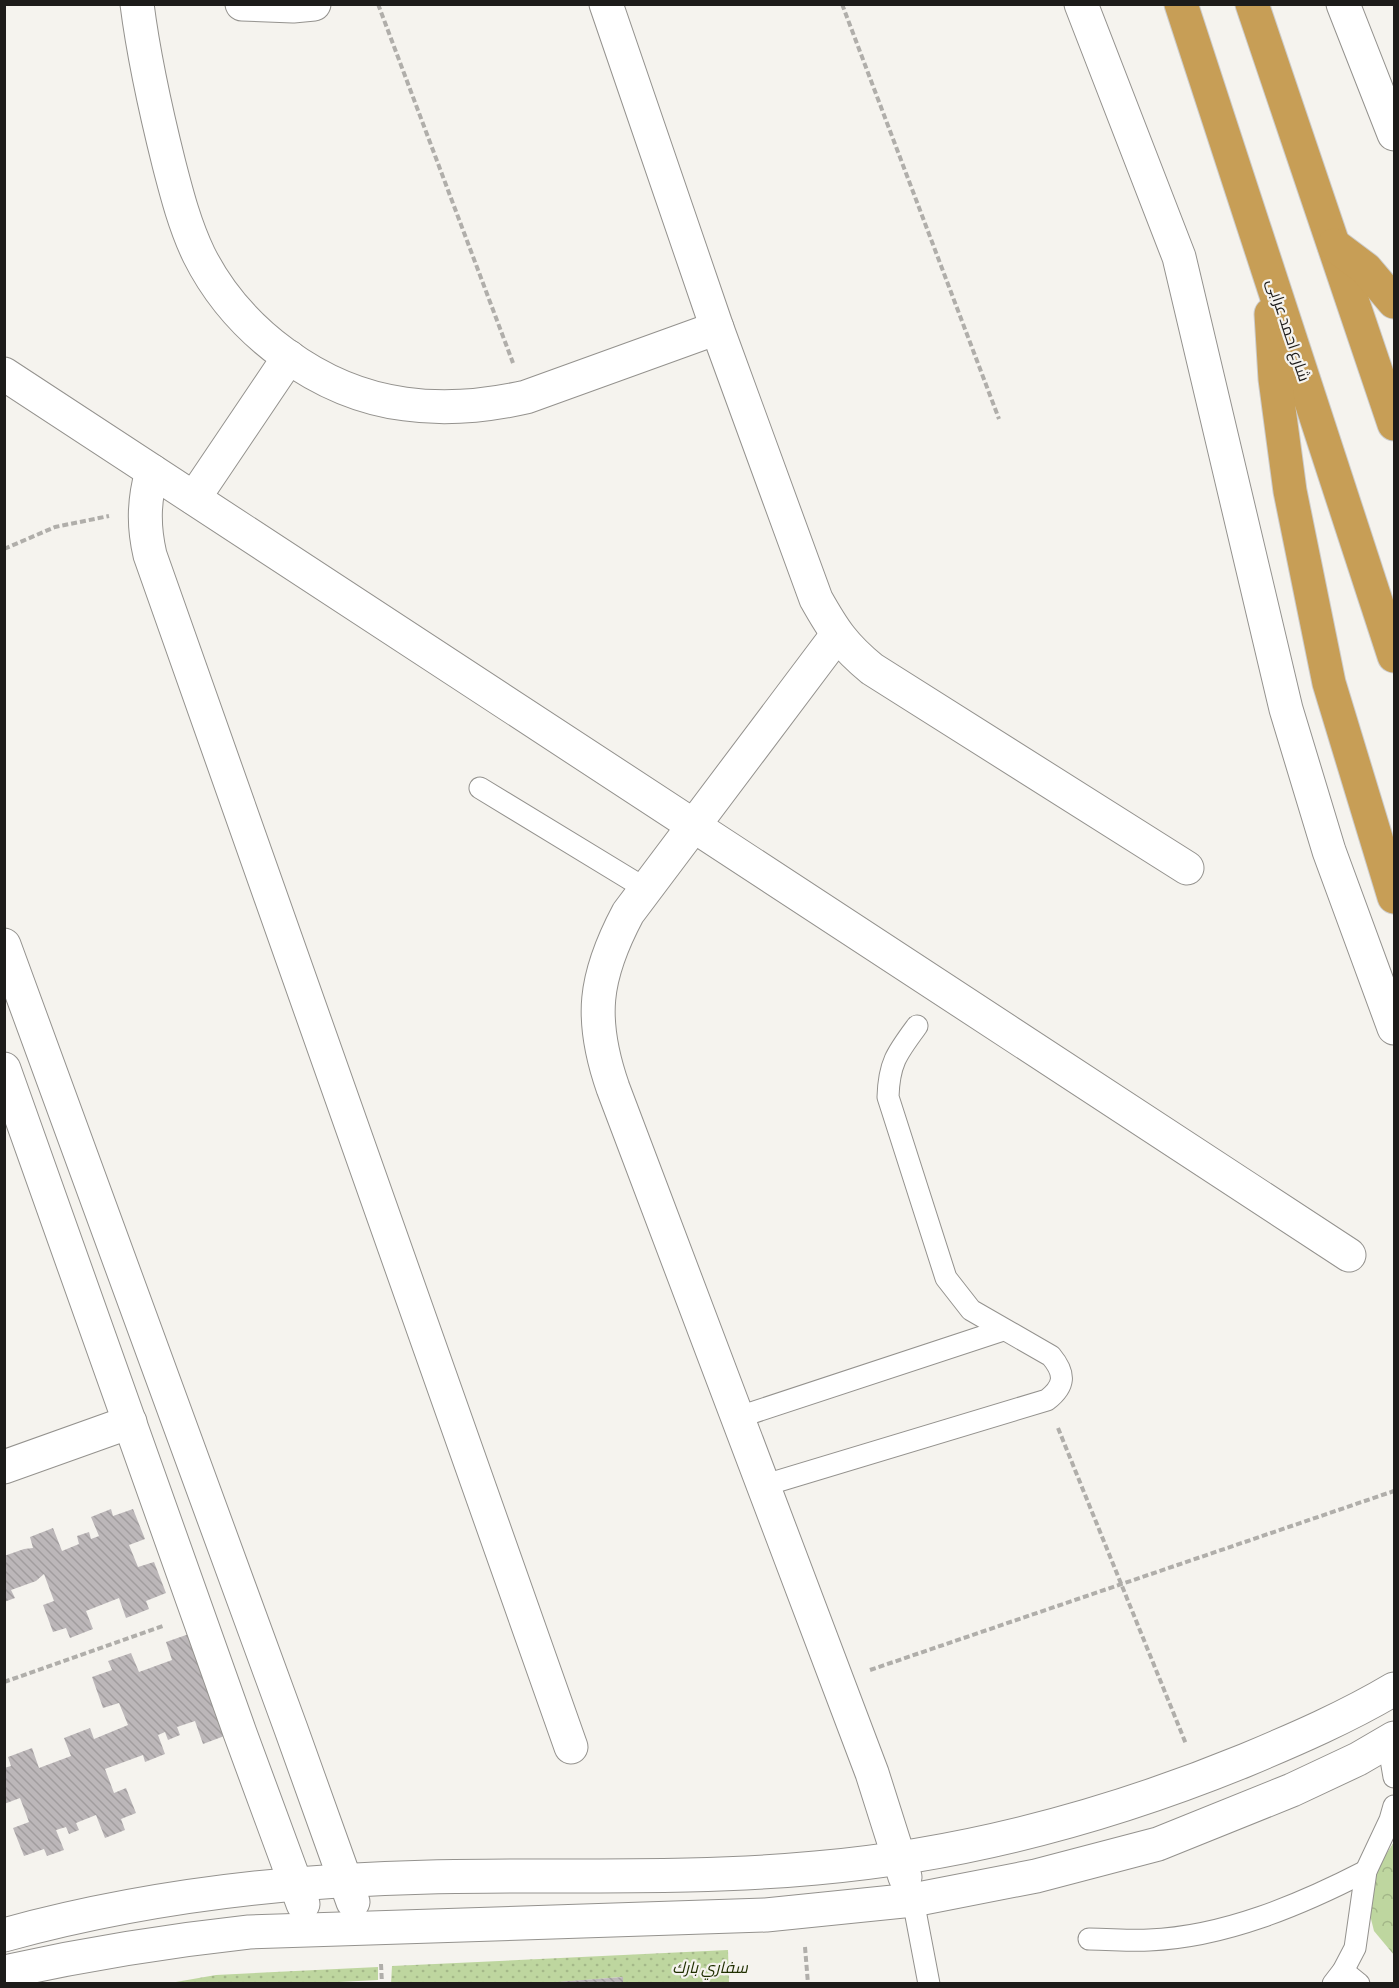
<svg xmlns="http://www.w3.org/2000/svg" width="1399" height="1988" viewBox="0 0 1399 1988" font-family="'Crimson Pro',Cairo,serif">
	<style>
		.park { fill: url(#park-crowns) }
		.garden { fill: url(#garden-dots) }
		.building { fill: url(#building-back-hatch) }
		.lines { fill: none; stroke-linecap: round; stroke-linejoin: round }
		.lane-casing { stroke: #94928e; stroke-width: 23 }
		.street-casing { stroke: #94928e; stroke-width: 35 }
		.secondary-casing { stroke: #94928e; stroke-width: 35 }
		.highway-casing { stroke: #cdcdcd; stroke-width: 35 }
		.path { stroke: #b0aeaa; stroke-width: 4; stroke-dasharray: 6 3; stroke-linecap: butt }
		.lane { stroke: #fff; stroke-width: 21 }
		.street { stroke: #fff; stroke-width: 33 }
		.secondary { stroke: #fff; stroke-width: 33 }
		.highway { stroke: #c79e56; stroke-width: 33 }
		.labels { text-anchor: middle; stroke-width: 4.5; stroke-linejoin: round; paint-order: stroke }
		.street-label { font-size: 16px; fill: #1d1c1a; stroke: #f5f3ee }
		.park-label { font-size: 16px; font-style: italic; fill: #1f2f00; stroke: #f5f3ee }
	</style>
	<defs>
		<pattern id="park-crowns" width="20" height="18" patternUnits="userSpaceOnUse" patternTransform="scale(1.5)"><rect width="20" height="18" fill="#bed69f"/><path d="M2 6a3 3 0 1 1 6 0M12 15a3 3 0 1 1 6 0" fill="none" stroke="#a3b788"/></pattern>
		<pattern id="garden-dots" width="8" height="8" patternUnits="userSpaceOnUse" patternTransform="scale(1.5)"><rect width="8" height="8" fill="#bed69f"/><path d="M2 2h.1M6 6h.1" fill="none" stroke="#a3b788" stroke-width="1.8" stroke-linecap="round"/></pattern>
		<pattern id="building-back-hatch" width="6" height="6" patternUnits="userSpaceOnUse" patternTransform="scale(1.5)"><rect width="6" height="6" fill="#bcb7b9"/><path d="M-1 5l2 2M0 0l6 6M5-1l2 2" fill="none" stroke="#a19d9e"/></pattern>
	</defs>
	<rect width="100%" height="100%" fill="#f5f3ee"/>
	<polygon class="park" points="1394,1842 1394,1955 1374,1931 1370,1915 1373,1880 1381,1862"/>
	<g class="garden">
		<polygon points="728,1950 729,1983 623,1983 622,1977 536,1984 391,1984 392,1966"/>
		<polygon points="378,1967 378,1980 300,1984 170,1983 216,1975"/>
	</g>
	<g class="building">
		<polygon points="111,1509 113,1516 133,1509 145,1539 129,1545 138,1567 154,1562 166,1593 146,1601 149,1609 126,1618 119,1598 86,1611 93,1629 70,1638 66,1628 53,1632 43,1605 54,1601 44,1574 36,1581 11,1590 15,1598 4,1602 4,1556 24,1549 33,1548 30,1537 53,1528 62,1551 79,1544 77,1536 89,1532 91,1539 99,1536 91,1517"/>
		<polygon points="189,1634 227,1735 203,1744 195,1721 177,1727 180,1735 168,1740 165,1732 158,1735 165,1754 145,1762 143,1755 105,1769 114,1793 126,1788 136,1813 121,1819 125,1830 105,1838 96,1815 76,1823 79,1830 69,1834 66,1827 56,1830 64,1850 47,1856 44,1849 24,1856 13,1828 29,1822 20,1798 4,1804 4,1768 11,1766 8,1757 32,1748 39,1768 71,1756 64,1738 90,1728 94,1739 128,1725 119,1703 103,1708 92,1677 112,1670 108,1661 131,1653 139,1672 172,1660 166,1642"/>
		<polygon points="623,1977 623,1983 557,1983 557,1982"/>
	</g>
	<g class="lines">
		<defs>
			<g id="lane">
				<polyline points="480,788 646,889"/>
				<polyline points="736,1418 1003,1330"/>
				<path d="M762,1486L1047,1400C1065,1386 1066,1374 1051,1356L971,1310L946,1278L888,1097C889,1063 897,1053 917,1026"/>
				<polyline points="1388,1742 1394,1777"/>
				<polyline points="913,1900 929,1984"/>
				<path d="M1089,1939C1109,1939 1129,1941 1149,1940C1224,1937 1300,1905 1366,1871"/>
				<polyline points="1343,1971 1359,1984"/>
				<polyline points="1333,1984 1343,1971 1355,1948 1366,1871 1390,1820 1394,1806"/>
			</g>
			<g id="street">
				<path d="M137,4C144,59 156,112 169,164C177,195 185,226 199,255C237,331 319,393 405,404C446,410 486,406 526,397L717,328"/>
				<polyline points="242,4 293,6 314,4"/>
				<path d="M606,4L717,328L816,599C834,631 844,646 872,669L1187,868"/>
				<polyline points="4,374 1349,1255"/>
				<path d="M152,471C144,500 143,525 150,555L571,1747"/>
				<polyline points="194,498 289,357"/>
				<path d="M837,635L628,913C594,977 589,1019 613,1088L872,1773L905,1877"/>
				<polyline points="4,945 291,1729 353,1902"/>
				<polyline points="4,1069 240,1733 303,1904"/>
				<polyline points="4,1467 130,1422"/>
				<path d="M4,1935C142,1897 287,1880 430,1877C559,1874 688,1880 816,1868C964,1855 1109,1816 1246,1760C1296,1739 1347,1717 1394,1689"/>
				<path d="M4,1972C86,1954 166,1941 249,1932L766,1915L913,1900L1036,1876L1158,1844L1292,1790L1358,1759L1394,1738"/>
			</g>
			<g id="secondary">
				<polyline points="1081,4 1179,257 1286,709 1329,851 1394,1028"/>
				<polyline points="1343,4 1394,134"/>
			</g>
			<g id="highway">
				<polyline points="1181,4 1394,656"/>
				<polyline points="1252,4 1394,424"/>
				<polyline points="1334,245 1366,269 1394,302"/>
				<polyline points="1271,314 1275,379 1290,491 1329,683 1394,897"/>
			</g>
		</defs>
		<use href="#lane" class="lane-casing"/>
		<use href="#street" class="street-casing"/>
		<use href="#secondary" class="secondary-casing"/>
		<use href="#highway" class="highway-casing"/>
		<g class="path">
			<polyline points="378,4 513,363"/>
			<polyline points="842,4 999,419"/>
			<polyline points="4,549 55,527 109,516"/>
			<polyline points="1058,1428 1186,1744"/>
			<polyline points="870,1670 1394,1491"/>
			<polyline points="4,1682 163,1626"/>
			<polyline points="805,1947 808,1984"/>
			<polyline points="381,1964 382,1984"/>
		</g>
		<use href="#lane" class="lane"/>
		<use href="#street" class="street"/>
		<use href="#secondary" class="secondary"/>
		<use href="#highway" class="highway"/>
	</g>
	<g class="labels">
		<g class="street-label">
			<text transform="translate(1289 330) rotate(72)" y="6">شارع احمد عرابى</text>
		</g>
		<g class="park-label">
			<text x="710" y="1973">سفاري بارك</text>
		</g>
	</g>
	<rect width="1399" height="1988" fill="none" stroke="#1d1c1a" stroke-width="12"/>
</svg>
